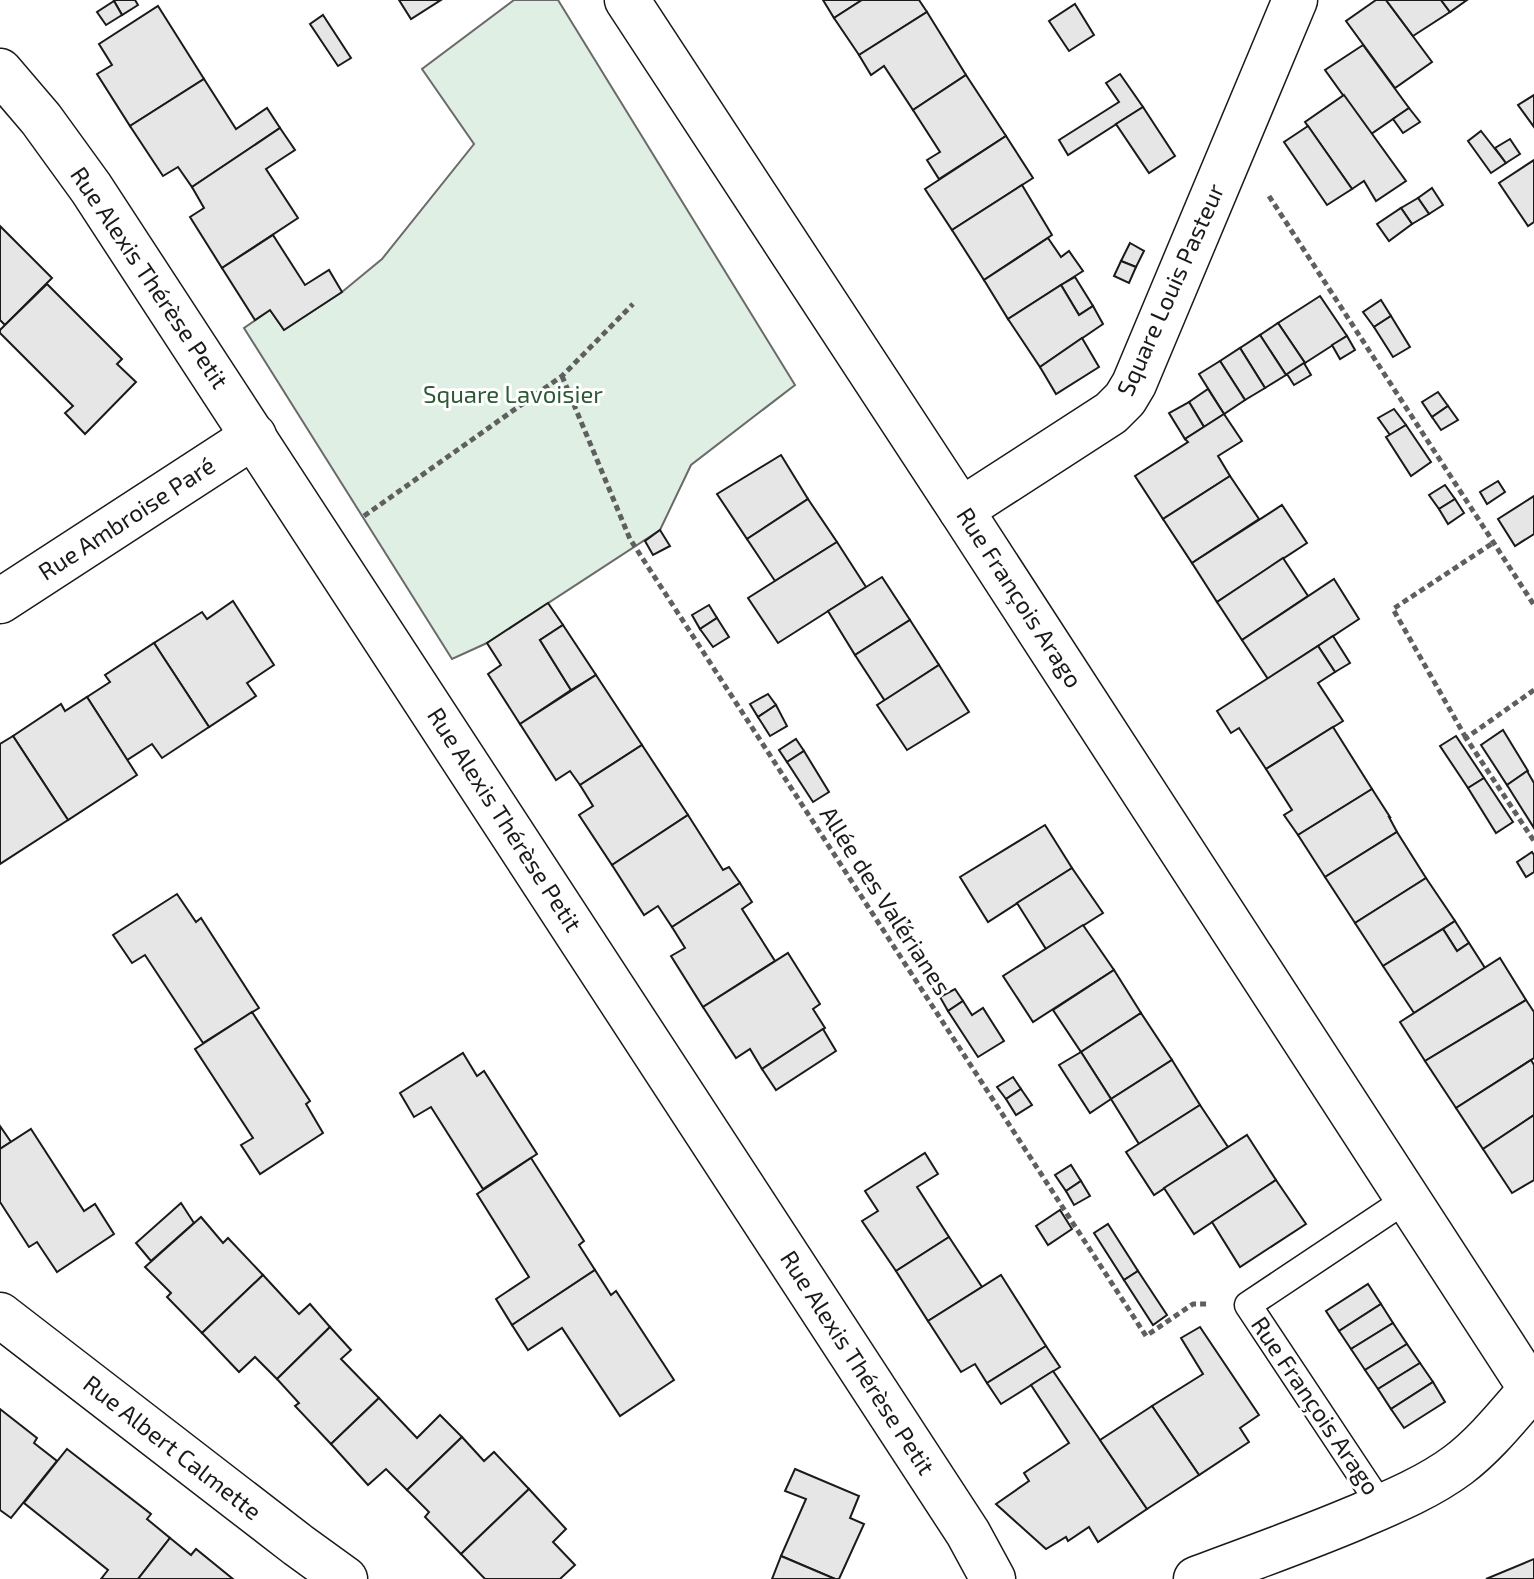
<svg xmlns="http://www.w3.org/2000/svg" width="1534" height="1579" viewBox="0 0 1534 1579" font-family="'Exo 2',sans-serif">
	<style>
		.green { fill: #e0efe3; stroke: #6a6a6a; stroke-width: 2 }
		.building { fill: #e6e6e6; stroke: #1a1a1a; stroke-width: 2 }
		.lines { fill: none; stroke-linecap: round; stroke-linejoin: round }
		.service-casing { stroke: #1a1a1a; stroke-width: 29 }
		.minor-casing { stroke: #1a1a1a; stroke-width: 47 }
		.path { stroke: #5f5f5f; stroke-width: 5; stroke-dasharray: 6 4; stroke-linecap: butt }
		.service { stroke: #fff; stroke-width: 26 }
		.minor { stroke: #fff; stroke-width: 44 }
		.labels { text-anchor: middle; stroke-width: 6; stroke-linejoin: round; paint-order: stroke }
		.street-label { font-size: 24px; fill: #1a1a1a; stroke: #fff }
		.park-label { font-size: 24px; fill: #2b5a34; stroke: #fff }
	</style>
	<rect width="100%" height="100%" fill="#fff"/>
	<polygon class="green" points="514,0 558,0 795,385 691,465 660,530 487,643 452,659 244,328 270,310 284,330 342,292 382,259 474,144 422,69"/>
	<g class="building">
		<polygon points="116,0 135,0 138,5 122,15 114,1"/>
		<polygon points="399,0 441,0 411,19"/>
		<polygon points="823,0 862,0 834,18"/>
		<polygon points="862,0 919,0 927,12 859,55 834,18"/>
		<polygon points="1376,0 1386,0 1432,62 1395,88 1346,21"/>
		<polygon points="1386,0 1441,0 1450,12 1413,36"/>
		<polygon points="1441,0 1467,0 1450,12"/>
		<polygon points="114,1 122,15 106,25 97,12"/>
		<polygon points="1075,4 1094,35 1069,51 1049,21"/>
		<polygon points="158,6 204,79 130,126 97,74 112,65 99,44"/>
		<polygon points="927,12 966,75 913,110 884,66 871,75 859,55"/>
		<polygon points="323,15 351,58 338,66 310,24"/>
		<polygon points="1363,45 1409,108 1371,134 1325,70"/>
		<polygon points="1120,74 1143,107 1068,155 1059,140 1119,102 1106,83"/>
		<polygon points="966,75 1006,136 939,179 927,160 940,152 913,110"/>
		<polygon points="204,79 236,129 267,108 280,128 192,187 178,167 163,176 130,126"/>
		<polygon points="1344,95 1406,181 1376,201 1364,181 1352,189 1305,122"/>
		<polygon points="1534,95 1534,127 1518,105"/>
		<polygon points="1143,107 1175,156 1149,173 1116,124"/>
		<polygon points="1409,108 1420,122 1403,133 1393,119"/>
		<polygon points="1308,126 1352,189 1327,205 1284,142"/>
		<polygon points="280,128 295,150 266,169 298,218 222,268 190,217 204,208 192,187"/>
		<polygon points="1481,131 1506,163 1491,173 1468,141"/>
		<polygon points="1006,136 1033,178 952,230 925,189"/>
		<polygon points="1510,139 1520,154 1506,163 1495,148"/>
		<polygon points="1534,160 1534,222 1528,226 1499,183"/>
		<polygon points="1022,185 1052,235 984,280 952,230"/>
		<polygon points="1432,188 1443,205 1429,214 1418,198"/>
		<polygon points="1418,198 1429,214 1412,224 1401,208"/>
		<polygon points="1401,208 1412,224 1389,241 1377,224"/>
		<polygon points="0,226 52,278 5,325 0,320"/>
		<polygon points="273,235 305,285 329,270 342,292 284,330 270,310 255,320 222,268"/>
		<polygon points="1048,238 1061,257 1069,251 1083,271 1008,319 984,280"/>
		<polygon points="1130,243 1144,251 1136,267 1121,261"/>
		<polygon points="1121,261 1136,267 1129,283 1114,276"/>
		<polygon points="1075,277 1093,306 1079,315 1061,285"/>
		<polygon points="47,284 122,359 117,364 136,382 85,434 65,413 73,406 0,333 0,330 5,325"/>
		<polygon points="1061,285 1079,315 1093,306 1103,324 1040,367 1008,319"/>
		<polygon points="1320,296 1347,336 1305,363 1278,323"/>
		<polygon points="1381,300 1391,316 1374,327 1363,312"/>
		<polygon points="1391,316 1410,347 1393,357 1374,327"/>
		<polygon points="1278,323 1305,363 1286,375 1260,335"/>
		<polygon points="1260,335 1286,375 1265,388 1240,348"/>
		<polygon points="1347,336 1355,350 1340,359 1332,345"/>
		<polygon points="1082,338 1099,367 1056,394 1040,367"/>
		<polygon points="1240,348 1265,388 1245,400 1220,361"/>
		<polygon points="1220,361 1245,400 1224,414 1199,374"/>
		<polygon points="1304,363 1311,375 1294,385 1287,374"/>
		<polygon points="1208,389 1224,414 1204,427 1189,402"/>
		<polygon points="1438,392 1448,406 1432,417 1422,402"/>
		<polygon points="1189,402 1204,427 1185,439 1169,413"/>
		<polygon points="1448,406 1458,420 1441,430 1432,417"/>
		<polygon points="1394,409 1406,425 1390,435 1378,418"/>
		<polygon points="1224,414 1242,441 1218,456 1230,476 1163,519 1135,476 1188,442 1185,439"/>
		<polygon points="1406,425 1431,462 1411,476 1386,437"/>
		<polygon points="781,455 808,499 747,539 717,494"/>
		<polygon points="1230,476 1259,519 1192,563 1163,519"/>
		<polygon points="1498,481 1505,492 1487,504 1480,492"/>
		<polygon points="1445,485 1455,499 1439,509 1429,495"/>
		<polygon points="1534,496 1534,534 1515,546 1498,519"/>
		<polygon points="808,499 837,542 775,581 747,539"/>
		<polygon points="1455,499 1464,513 1448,524 1439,509"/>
		<polygon points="1282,505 1307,543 1217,602 1192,563"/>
		<polygon points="660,530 670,546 653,555 645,541"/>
		<polygon points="837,542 866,587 778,643 748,598"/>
		<polygon points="1283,558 1308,596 1242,640 1217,602"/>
		<polygon points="882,577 910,620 855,655 828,611"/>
		<polygon points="1334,579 1359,619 1268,679 1242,640"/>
		<polygon points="233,601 274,665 247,683 256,696 209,727 154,643 202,612 207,619"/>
		<polygon points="548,603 563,625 540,640 571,690 520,724 488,674 501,665 487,643"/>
		<polygon points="709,605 717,618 700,629 692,615"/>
		<polygon points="717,618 729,637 713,647 700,629"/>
		<polygon points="910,620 939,665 885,701 855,655"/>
		<polygon points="563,625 596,675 571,690 540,640"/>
		<polygon points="1333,636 1350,663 1335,672 1318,646"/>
		<polygon points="154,643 209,727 162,758 152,744 127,760 87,697 110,682 105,675"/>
		<polygon points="1318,646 1335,672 1318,683 1343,721 1266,769 1239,728 1231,733 1217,711"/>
		<polygon points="939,665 969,712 907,750 877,705"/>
		<polygon points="596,675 642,745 580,785 570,771 556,780 520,724"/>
		<polygon points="768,694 776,705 758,717 750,704"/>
		<polygon points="87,697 137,775 68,820 13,736 61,704 65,711"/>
		<polygon points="776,705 787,726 770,736 758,717"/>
		<polygon points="1333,727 1372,789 1298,835 1284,815 1292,810 1266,769"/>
		<polygon points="1503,730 1528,771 1507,785 1481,745"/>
		<polygon points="13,736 68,820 0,864 0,744"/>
		<polygon points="1456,736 1484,778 1468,788 1440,746"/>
		<polygon points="796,739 804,751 787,762 779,750"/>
		<polygon points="642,745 688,815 612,865 579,815 593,806 580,785"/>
		<polygon points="804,751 829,792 813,802 787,762"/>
		<polygon points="1527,771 1534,783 1534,828 1507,785"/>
		<polygon points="1484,778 1513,822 1496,833 1468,788"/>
		<polygon points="1372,789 1390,817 1389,817 1397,832 1325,877 1298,835"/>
		<polygon points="688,815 723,870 729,867 740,883 672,927 658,906 644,915 612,865"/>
		<polygon points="1045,825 1072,868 988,922 960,877"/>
		<polygon points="1397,832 1426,878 1355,923 1325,877"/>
		<polygon points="1532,852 1534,855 1534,872 1526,877 1517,862"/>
		<polygon points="1072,868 1103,913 1046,949 1017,903"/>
		<polygon points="1426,878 1455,921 1383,966 1355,923"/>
		<polygon points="740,883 752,902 742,909 775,961 703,1007 671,956 685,948 672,927"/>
		<polygon points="177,894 196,922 201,918 259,1008 203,1043 145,955 132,963 113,935"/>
		<polygon points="906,916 910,922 896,931 892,924"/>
		<polygon points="1455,921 1469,943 1457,951 1443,929"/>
		<polygon points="1083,925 1114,970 1033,1022 1003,976"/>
		<polygon points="1443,929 1457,951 1469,943 1485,968 1414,1013 1383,966"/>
		<polygon points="788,953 820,1004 813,1009 825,1028 762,1069 750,1049 736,1058 703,1007"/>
		<polygon points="1500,958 1526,1000 1425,1061 1400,1022"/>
		<polygon points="1114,970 1141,1013 1081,1052 1053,1010"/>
		<polygon points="955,989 963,1001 948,1011 940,997"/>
		<polygon points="1526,1000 1534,1012 1534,1058 1456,1108 1425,1061"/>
		<polygon points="963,1001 972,1015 983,1008 1004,1041 978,1057 948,1011"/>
		<polygon points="252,1012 310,1101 306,1104 323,1133 260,1174 241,1145 253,1138 195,1049"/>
		<polygon points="1141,1013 1172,1060 1111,1099 1081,1052"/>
		<polygon points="823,1029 836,1051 776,1090 762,1069"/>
		<polygon points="1081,1052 1111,1099 1090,1113 1059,1065"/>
		<polygon points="463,1053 477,1076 484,1071 537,1154 483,1189 431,1107 414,1117 400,1093"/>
		<polygon points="1172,1060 1200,1105 1139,1144 1111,1099"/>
		<polygon points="1531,1060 1534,1065 1534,1115 1483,1149 1456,1108"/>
		<polygon points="1013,1077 1021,1089 1006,1099 997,1087"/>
		<polygon points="1021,1089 1032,1105 1016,1115 1006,1099"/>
		<polygon points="1200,1105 1228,1147 1154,1195 1126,1152"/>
		<polygon points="1534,1115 1534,1180 1512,1193 1483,1149"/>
		<polygon points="0,1126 11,1142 0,1149"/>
		<polygon points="31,1129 84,1211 95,1204 114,1234 57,1272 37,1242 29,1247 0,1202 0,1149"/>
		<polygon points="1247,1135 1276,1180 1194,1234 1164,1188"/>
		<polygon points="925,1153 938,1174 917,1187 949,1237 896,1271 862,1221 878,1211 865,1191"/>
		<polygon points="531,1158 584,1241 579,1245 595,1270 512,1325 496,1299 529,1277 477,1194"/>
		<polygon points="1071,1165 1081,1181 1066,1191 1055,1175"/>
		<polygon points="1276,1180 1306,1224 1240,1267 1212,1222"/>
		<polygon points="1081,1181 1090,1196 1074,1205 1066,1191"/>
		<polygon points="181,1203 194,1223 151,1261 136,1243"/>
		<polygon points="1060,1210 1072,1229 1048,1245 1036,1226"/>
		<polygon points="201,1217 223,1243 228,1238 263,1275 202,1333 167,1297 171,1293 145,1267"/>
		<polygon points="1108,1224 1138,1271 1124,1280 1094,1233"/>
		<polygon points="949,1237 982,1287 928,1321 896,1271"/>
		<polygon points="595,1270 611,1295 616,1291 674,1380 620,1416 562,1328 528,1350 512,1325"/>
		<polygon points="1138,1271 1167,1315 1153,1325 1124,1280"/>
		<polygon points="263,1275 299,1314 310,1304 330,1327 277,1379 255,1357 239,1372 202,1333"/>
		<polygon points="1001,1275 1046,1346 987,1383 975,1364 961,1372 928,1321"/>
		<polygon points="1368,1284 1381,1304 1339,1331 1326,1311"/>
		<polygon points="1381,1304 1393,1323 1351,1349 1339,1331"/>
		<polygon points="1393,1323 1407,1344 1365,1370 1351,1349"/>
		<polygon points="330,1327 351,1350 341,1359 379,1398 331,1444 295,1406 299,1403 277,1379"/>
		<polygon points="1200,1327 1259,1415 1240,1428 1249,1442 1199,1475 1152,1406 1203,1374 1181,1338"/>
		<polygon points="1407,1344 1420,1363 1378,1389 1365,1370"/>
		<polygon points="1046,1346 1060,1367 1001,1404 987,1383"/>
		<polygon points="1420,1363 1433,1382 1391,1409 1378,1389"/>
		<polygon points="1053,1371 1147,1509 1098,1542 1089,1527 1068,1541 1066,1537 1046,1549 996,1504 1029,1481 1024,1473 1069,1443 1031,1385"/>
		<polygon points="1433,1382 1445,1402 1404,1428 1391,1409"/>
		<polygon points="379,1398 417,1438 440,1415 462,1437 407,1490 386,1469 368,1485 331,1444"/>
		<polygon points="1152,1406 1199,1475 1147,1509 1100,1440"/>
		<polygon points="0,1409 37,1438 34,1443 57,1461 11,1518 0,1510"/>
		<polygon points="462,1437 484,1461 494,1452 529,1489 461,1554 425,1517 429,1512 407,1490"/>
		<polygon points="67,1449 151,1514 147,1519 170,1538 138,1579 101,1579 108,1570 24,1503"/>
		<polygon points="795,1469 859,1496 850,1518 864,1524 839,1579 835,1579 781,1556 806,1499 785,1491"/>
		<polygon points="529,1489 566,1529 553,1542 575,1565 560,1579 485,1579 461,1554"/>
		<polygon points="170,1538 191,1555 196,1549 233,1579 138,1579"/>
		<polygon points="781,1556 835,1579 772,1579"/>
		<polygon points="1534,1559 1534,1579 1486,1579"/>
	</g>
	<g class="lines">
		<defs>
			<polyline id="service" points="1382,1507 1248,1305 1407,1199"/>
			<g id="minor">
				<polyline points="627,0 961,510 1531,1389"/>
				<polyline points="0,71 41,119 91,188 968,1533 993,1579"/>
				<polyline points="961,510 1111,413 1125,399 1134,384 1295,0"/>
				<polyline points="0,601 254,436"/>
				<polyline points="0,1315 298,1545 345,1579"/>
				<path d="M1196,1579C1249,1559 1303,1540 1355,1518C1390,1503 1427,1488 1458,1465C1487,1443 1510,1413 1534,1386"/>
			</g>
		</defs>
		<use href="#service" class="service-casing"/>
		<use href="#minor" class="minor-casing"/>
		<g class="path">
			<polyline points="1269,196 1534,605"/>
			<polyline points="562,376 630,539 1146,1336 1193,1304 1208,1304"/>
			<polyline points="364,516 562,376 633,304"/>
			<polyline points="1534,690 1466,738 1534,841"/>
			<polyline points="1466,738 1393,609 1493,543"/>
		</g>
		<use href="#service" class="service"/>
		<use href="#minor" class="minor"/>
	</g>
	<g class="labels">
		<g class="street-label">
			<text transform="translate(149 278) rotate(56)" y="8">Rue Alexis Thérèse Petit</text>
			<text transform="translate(1171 290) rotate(-66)" y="8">Square Louis Pasteur</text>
			<text transform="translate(127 519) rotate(-33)" y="8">Rue Ambroise Paré</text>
			<text transform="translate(1019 598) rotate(57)" y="8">Rue François Arago</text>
			<text transform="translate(504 820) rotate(57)" y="8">Rue Alexis Thérèse Petit</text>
			<text transform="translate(885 901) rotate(57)" y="8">Allée des Valérianes</text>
			<text transform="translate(857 1363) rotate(57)" y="8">Rue Alexis Thérèse Petit</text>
			<text transform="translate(1315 1406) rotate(56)" y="8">Rue François Arago</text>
			<text transform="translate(172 1448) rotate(38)" y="8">Rue Albert Calmette</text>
		</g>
		<g class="park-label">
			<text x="513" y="403">Square Lavoisier</text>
		</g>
	</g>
</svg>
